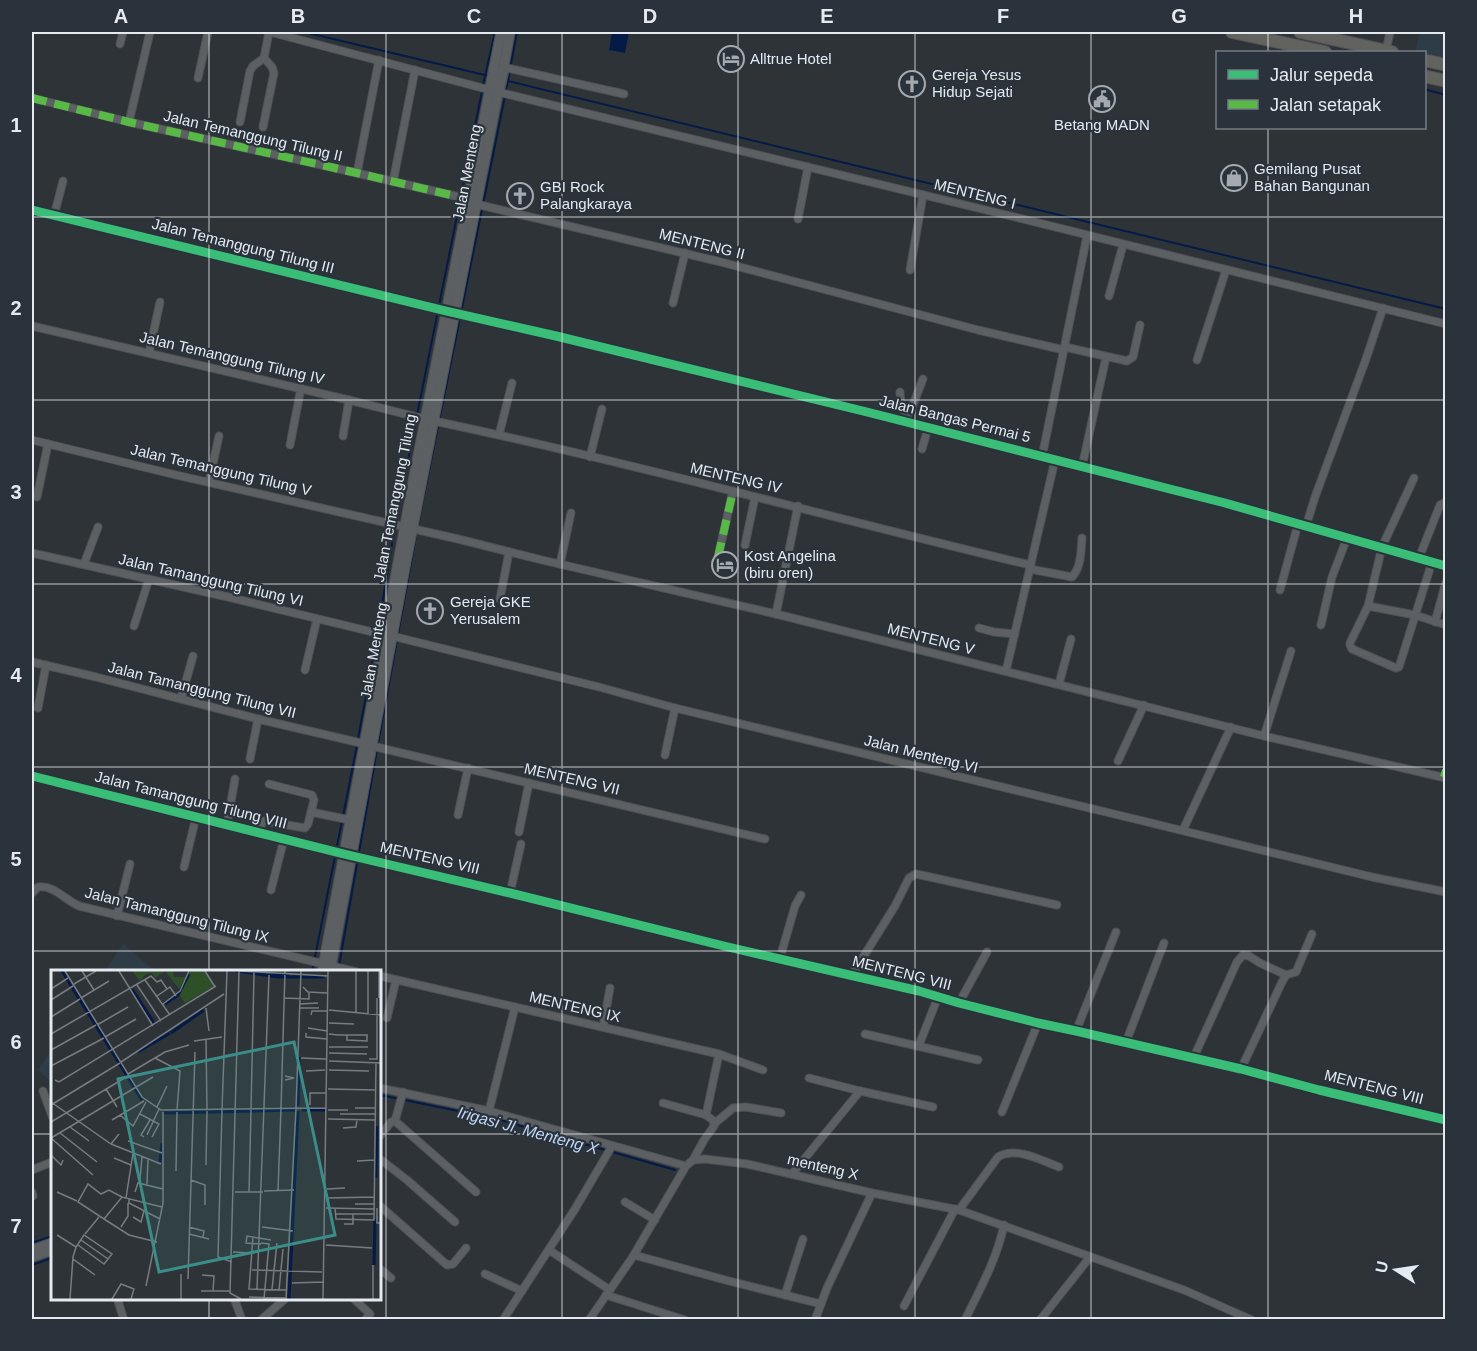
<svg xmlns="http://www.w3.org/2000/svg" width="1477" height="1351" viewBox="0 0 1477 1351" font-family="Arial,sans-serif">
	<style>
		.built { fill: #2e3c47 }
		.water { fill: #041b47 }
		.lines { fill: none; stroke-linecap: round; stroke-linejoin: round }
		.stream { stroke: #041b47; stroke-width: 2 }
		.minor-casing { stroke: #4d5155; stroke-width: 9 }
		.tertiary-casing { stroke: #4d5155; stroke-width: 11 }
		.secondary-casing { stroke: #4d5155; stroke-width: 13 }
		.trunk-casing { stroke: #4d5155; stroke-width: 14 }
		.minor { stroke: #5c6063; stroke-width: 7 }
		.tertiary { stroke: #5c6063; stroke-width: 9 }
		.secondary { stroke: #5c6063; stroke-width: 10 }
		.trunk { stroke: #62625e; stroke-width: 12 }
		.quiet { stroke: #58b947; stroke-width: 8; stroke-dasharray: 15 8; stroke-linecap: butt }
		.cycleway-casing { stroke: #2a333c; stroke-width: 13 }
		.cycleway { stroke: #3abd76; stroke-width: 9 }
		.grid { fill: none; stroke: #e4eaef; stroke-width: 1.5; stroke-opacity: 0.55 }
		.labels { text-anchor: middle; stroke-width: 4.5; stroke-linejoin: round; paint-order: stroke }
		.poi-label { font-size: 15px; fill: #e4eaef; stroke: #2a333c; text-anchor: start }
		.street-label { font-size: 15px; fill: #e4eaef; stroke: #2a333c }
		.water-label { font-size: 16px; font-style: italic; fill: #c2d6f6; stroke: #2a333c }
		.inset-river { fill: none; stroke: #041b47; stroke-width: 3 }
		.inset-road { fill: none; stroke: #777c81; stroke-width: 1.5 }
		.view { fill: #3a8d88; fill-opacity: 0.15; stroke: #3a8d88; stroke-width: 3 }
		.inset-edge { fill: none; stroke: #e4eaef; stroke-width: 3 }
		.neatline { fill: none; stroke: #e4eaef; stroke-width: 2 }
		.grid-label { font-size: 20px; text-anchor: middle; font-weight: bold; fill: #e4eaef }
	</style>
	<rect width="100%" height="100%" fill="#2e3338"/>
	<g class="built">
		<polygon points="1420,32 1445,32 1445,58 1415,51"/>
		<polygon points="123,944 155,971 105,971"/>
		<polygon points="52,1049 52,1083 38,1070"/>
	</g>
	<polygon class="water" points="612,32 629,32 625,53 609,50"/>
	<g class="lines">
		<g class="stream">
			<polyline points="304,32 489,76"/>
			<polyline points="504,80 1446,309"/>
			<polyline points="483,85 495,32"/>
			<polyline points="1424,89 1446,95"/>
			<polyline points="506,91 517,32"/>
			<polyline points="378,630 395,525 482,91"/>
			<polyline points="358,739 377,636"/>
			<polyline points="378,744 417,530 505,96"/>
			<polyline points="343,816 357,745"/>
			<polyline points="312,972 342,821"/>
			<polyline points="338,972 377,750"/>
			<polyline points="380,1095 497,1119 675,1170"/>
			<polyline points="32,1243 52,1236"/>
			<polyline points="32,1265 52,1258"/>
		</g>
		<defs>
			<g id="minor">
				<polyline points="270,32 490,90"/>
				<polyline points="120,44 123,32"/>
				<polyline points="1386,51 1390,32"/>
				<polyline points="264,58 269,32"/>
				<polyline points="503,67 624,94"/>
				<polyline points="198,78 208,32"/>
				<polyline points="498,92 1019,218 1446,324"/>
				<polyline points="32,98 129,122 357,173 468,199"/>
				<polyline points="129,122 150,32"/>
				<polyline points="240,122 250,71 253,66 264,58 272,67 274,73 263,127"/>
				<polyline points="357,173 379,60"/>
				<polyline points="393,182 415,70"/>
				<polyline points="476,204 717,261 978,330 1064,350"/>
				<polyline points="32,210 446,311 556,336 867,412 1225,503 1446,566"/>
				<polyline points="54,216 63,181"/>
				<polyline points="798,219 808,167"/>
				<polyline points="910,270 923,195"/>
				<polyline points="1109,296 1123,245"/>
				<polyline points="673,303 685,253"/>
				<polyline points="32,326 349,400 425,419"/>
				<polyline points="1065,347 1127,361 1133,357 1140,325"/>
				<polyline points="149,353 160,302"/>
				<polyline points="1197,360 1226,270"/>
				<polyline points="900,392 901,408 908,414"/>
				<path d="M434,421C634,463 832,518 1030,565"/>
				<polyline points="906,422 908,414 912,407 923,379"/>
				<polyline points="499,435 512,383"/>
				<polyline points="343,436 349,400"/>
				<polyline points="32,440 176,475 458,539 542,560 776,614 1264,736 1446,778"/>
				<polyline points="290,445 301,388"/>
				<polyline points="922,449 928,428"/>
				<polyline points="590,457 602,409"/>
				<polyline points="1042,457 1087,236"/>
				<polyline points="1082,467 1106,357"/>
				<polyline points="1414,478 1382,547 1368,606 1350,643 1350,645 1352,649 1396,668 1399,667 1432,562"/>
				<polyline points="209,482 219,436"/>
				<polyline points="37,497 48,444"/>
				<polyline points="1306,526 1315,497 1366,359 1383,308"/>
				<polyline points="745,545 755,497"/>
				<polyline points="32,553 228,597 385,635"/>
				<polyline points="718,557 733,491"/>
				<polyline points="1419,558 1440,505 1446,502"/>
				<polyline points="84,564 98,527"/>
				<polyline points="560,564 571,513"/>
				<path d="M1030,569L1072,577C1081,568 1081,551 1082,538"/>
				<polyline points="1280,590 1298,524"/>
				<polyline points="500,599 509,552"/>
				<polyline points="1368,606 1415,615 1446,625"/>
				<polyline points="776,614 798,506"/>
				<polyline points="1435,622 1446,582"/>
				<polyline points="1321,625 1332,577 1347,538"/>
				<polyline points="134,626 149,579"/>
				<polyline points="979,628 994,632 1015,634"/>
				<polyline points="392,636 599,687 675,708 1139,820 1372,877 1446,892"/>
				<polyline points="32,662 96,677 258,719 365,744"/>
				<polyline points="305,670 317,619"/>
				<polyline points="1006,671 1055,460"/>
				<polyline points="1059,684 1071,639"/>
				<polyline points="181,699 193,656"/>
				<polyline points="38,708 46,665"/>
				<polyline points="1264,736 1291,651"/>
				<polyline points="372,746 765,839"/>
				<polyline points="665,755 675,708"/>
				<polyline points="250,759 258,719"/>
				<polyline points="1118,761 1144,705"/>
				<polyline points="32,776 344,854 510,893 728,947 919,991 959,1003 1038,1023 1076,1031 1241,1069 1319,1090 1446,1120"/>
				<polyline points="269,784 312,795 314,800 311,812"/>
				<polyline points="458,815 468,768"/>
				<polyline points="227,825 235,779"/>
				<polyline points="1183,830 1231,727"/>
				<polyline points="519,832 529,783"/>
				<polyline points="259,833 262,822 264,821 305,828 308,824 311,812 350,820"/>
				<polyline points="184,867 196,817"/>
				<polyline points="271,890 284,839"/>
				<path d="M32,893L38,887C54,885 65,900 79,906L324,964"/>
				<polyline points="510,893 521,844"/>
				<polyline points="117,916 130,864"/>
				<polyline points="780,958 795,906 801,895"/>
				<polyline points="331,966 357,972"/>
				<polyline points="852,975 895,906 909,878 916,874 930,877 1057,905"/>
				<polyline points="380,976 719,1054 763,1070"/>
				<polyline points="959,1003 987,952"/>
				<polyline points="387,1018 396,980"/>
				<polyline points="603,1027 610,988"/>
				<polyline points="1076,1031 1116,932"/>
				<polyline points="865,1034 978,1060"/>
				<polyline points="1126,1042 1164,943"/>
				<polyline points="919,1045 938,997"/>
				<polyline points="1193,1059 1237,962 1243,955 1249,956 1260,963 1286,975"/>
				<polyline points="1241,1069 1282,982 1286,975 1296,972 1312,934"/>
				<polyline points="809,1078 860,1091 933,1107"/>
				<polyline points="380,1088 489,1111 686,1166 693,1160 705,1159 747,1164 872,1193 959,1210 1184,1290 1252,1320"/>
				<polyline points="43,1091 52,1116"/>
				<polyline points="663,1103 706,1115 714,1121 714,1126 704,1140 693,1160"/>
				<polyline points="489,1111 515,1007"/>
				<polyline points="1002,1112 1038,1023"/>
				<polyline points="706,1115 719,1054"/>
				<polyline points="395,1121 403,1092"/>
				<polyline points="714,1124 733,1108 746,1107 781,1113"/>
				<polyline points="380,1136 391,1122 395,1121 476,1192"/>
				<polyline points="380,1159 407,1180 455,1222"/>
				<polyline points="32,1170 52,1162"/>
				<polyline points="792,1174 860,1091"/>
				<polyline points="32,1192 33,1196"/>
				<polyline points="625,1202 655,1220"/>
				<polyline points="380,1206 447,1265 453,1264 466,1248"/>
				<path d="M959,1210L998,1157C1015,1146 1041,1160 1059,1167"/>
				<polyline points="549,1250 610,1290"/>
				<polyline points="634,1255 729,1281 821,1304"/>
				<polyline points="380,1269 391,1278"/>
				<polyline points="485,1274 522,1291"/>
				<polyline points="606,1295 685,1320"/>
				<polyline points="785,1295 803,1239"/>
				<polyline points="117,1298 124,1320"/>
				<polyline points="234,1298 242,1320"/>
				<polyline points="353,1298 370,1314 365,1320"/>
				<polyline points="904,1306 955,1209"/>
				<polyline points="261,1320 286,1298"/>
				<polyline points="503,1320 575,1209 612,1146"/>
				<polyline points="589,1320 632,1258 686,1166"/>
				<polyline points="815,1320 827,1288 872,1193"/>
				<path d="M965,1320C980,1289 997,1259 1004,1225"/>
				<polyline points="1040,1320 1090,1257"/>
			</g>
			<g id="tertiary">
				<polyline points="503,70 510,32"/>
				<polyline points="322,972 415,471 501,32"/>
				<polyline points="330,972 406,562 499,88"/>
				<polyline points="32,1250 52,1243"/>
				<polyline points="32,1257 52,1250"/>
			</g>
			<polyline id="secondary" points="499,88 503,70"/>
			<g id="trunk">
				<polyline points="1232,32 1325,52"/>
				<polyline points="1300,32 1392,52"/>
				<polyline points="1424,60 1446,65"/>
				<polyline points="1424,76 1446,81"/>
			</g>
		</defs>
		<use href="#minor" class="minor-casing"/>
		<use href="#tertiary" class="tertiary-casing"/>
		<use href="#secondary" class="secondary-casing"/>
		<use href="#trunk" class="trunk-casing"/>
		<use href="#minor" class="minor"/>
		<use href="#tertiary" class="tertiary"/>
		<use href="#secondary" class="secondary"/>
		<use href="#trunk" class="trunk"/>
		<g class="quiet">
			<polyline points="32,98 129,122 357,173 468,199"/>
			<polyline points="718,557 733,491"/>
			<polyline points="1444,777 1446,770"/>
		</g>
		<defs>
			<g id="cycleway">
				<polyline points="32,210 446,311 556,336 867,412 1225,503 1446,566"/>
				<polyline points="32,776 344,854 510,893 728,947 919,991 959,1003 1038,1023 1076,1031 1241,1069 1319,1090 1446,1120"/>
			</g>
		</defs>
		<use href="#cycleway" class="cycleway-casing"/>
		<use href="#cycleway" class="cycleway"/>
	</g>
	<path class="grid" d="M209,32V972M386,32V1320M562,32V1320M738,32V1320M915,32V1320M1091,32V1320M1268,32V52M1268,128V1320M32,217H1446M32,400H1446M32,584H1446M32,767H1446M32,951H1446M32,1134H52M380,1134H1446M209,1298V1320"/>
	<defs>
		<symbol id="hotel-ring" viewBox="-11 -11 22 22"><circle r="9.5" fill="#2a333c" stroke="#a4aaaf" stroke-width="1.5"/><path d="M-6-4.5h1.5V1H6V5H4.5V3h-9V5H-6ZM-4 0a1.8 1.8 0 1 1 3.6 0ZM.5 0V-2.5h3Q6-2.5 6 0Z" fill="#a4aaaf"/></symbol>
		<symbol id="church-ring" viewBox="-11 -11 22 22"><circle r="9.5" fill="#2a333c" stroke="#a4aaaf" stroke-width="1.5"/><path d="M-1.2-6h2.4v3.5h3.3v2.4h-3.3V6h-2.4V-.1h-3.3v-2.4h3.3Z" fill="#a4aaaf"/></symbol>
		<symbol id="civic-ring" viewBox="-11 -11 22 22"><circle r="9.5" fill="#2a333c" stroke="#a4aaaf" stroke-width="1.5"/><path d="M-.6-6.5H3V-4.5H.6V-3L4-1V1h2V6H-6V1h2V-1L-.6-3ZM-1.2 2.5V6h2.4V2.5Z" fill="#a4aaaf"/></symbol>
		<symbol id="shop-ring" viewBox="-11 -11 22 22"><circle r="9.5" fill="#2a333c" stroke="#a4aaaf" stroke-width="1.5"/><path d="M-5-2.5h2.3a2.7 3.5 0 0 1 5.4 0H5L5.5 6h-11ZM-1.5-2.5h3a1.5 2.3 0 0 0-3 0Z" fill="#a4aaaf"/></symbol>
	</defs>
	<g fill-rule="evenodd">
		<use href="#hotel-ring" x="716" y="44" width="30" height="30"/>
		<use href="#church-ring" x="897" y="69" width="30" height="30"/>
		<use href="#civic-ring" x="1087" y="84" width="30" height="30"/>
		<use href="#shop-ring" x="1219" y="163" width="30" height="30"/>
		<use href="#church-ring" x="505" y="181" width="30" height="30"/>
		<use href="#hotel-ring" x="710" y="550" width="30" height="30"/>
		<use href="#church-ring" x="415" y="596" width="30" height="30"/>
	</g>
	<g class="labels">
		<g class="poi-label">
			<text x="750" y="64">Alltrue Hotel</text>
			<text x="932" y="80">Gereja Yesus<tspan x="932" dy="17">Hidup Sejati</tspan></text>
			<text x="1102" y="130" text-anchor="middle">Betang MADN</text>
			<text x="1254" y="174">Gemilang Pusat<tspan x="1254" dy="17">Bahan Bangunan</tspan></text>
			<text x="540" y="192">GBI Rock<tspan x="540" dy="17">Palangkaraya</tspan></text>
			<text x="744" y="561">Kost Angelina<tspan x="744" dy="17">(biru oren)</tspan></text>
			<text x="450" y="607">Gereja GKE<tspan x="450" dy="17">Yerusalem</tspan></text>
		</g>
		<g class="street-label">
			<text transform="translate(253 136) rotate(13)" y="5">Jalan Temanggung Tilung II</text>
			<text transform="translate(467 173) rotate(-79)" y="5">Jalan Menteng</text>
			<text transform="translate(975 194) rotate(14)" y="5">MENTENG I</text>
			<text transform="translate(702 244) rotate(14)" y="5">MENTENG II</text>
			<text transform="translate(243 246) rotate(14)" y="5">Jalan Temanggung Tilung III</text>
			<text transform="translate(232 358) rotate(13)" y="5">Jalan Temanggung Tilung IV</text>
			<text transform="translate(955 419) rotate(14)" y="5">Jalan Bangas Permai 5</text>
			<text transform="translate(221 470) rotate(13)" y="5">Jalan Temanggung Tilung V</text>
			<text transform="translate(736 478) rotate(13)" y="5">MENTENG IV</text>
			<text transform="translate(395 498) rotate(-79)" y="5">Jalan Temanggung Tilung</text>
			<text transform="translate(211 580) rotate(13)" y="5">Jalan Tamanggung Tilung VI</text>
			<text transform="translate(931 639) rotate(14)" y="5">MENTENG V</text>
			<text transform="translate(374 651) rotate(-80)" y="5">Jalan Menteng</text>
			<text transform="translate(202 690) rotate(14)" y="5">Jalan Tamanggung Tilung VII</text>
			<text transform="translate(921 754) rotate(14)" y="5">Jalan Menteng VI</text>
			<text transform="translate(572 779) rotate(13)" y="5">MENTENG VII</text>
			<text transform="translate(191 800) rotate(14)" y="5">Jalan Tamanggung Tilung VIII</text>
			<text transform="translate(430 858) rotate(13)" y="5">MENTENG VIII</text>
			<text transform="translate(177 915) rotate(14)" y="5">Jalan Tamanggung Tilung IX</text>
			<text transform="translate(902 973) rotate(14)" y="5">MENTENG VIII</text>
			<text transform="translate(575 1007) rotate(13)" y="5">MENTENG IX</text>
			<text transform="translate(1374 1087) rotate(14)" y="5">MENTENG VIII</text>
			<text transform="translate(823 1167) rotate(13)" y="5">menteng X</text>
		</g>
		<g class="water-label">
			<text transform="translate(528 1130) rotate(15)" y="6">Irigasi Jl. Menteng X</text>
		</g>
	</g>
	<g transform="translate(51 970)">
		<rect width="330" height="330" fill="#2e3338"/>
		<path d="M81,1H122L123,7H135L129,20L114,1L104,8L101,3L95,4L89,11ZM139,1H153L163,16L134,33L128,25Z" fill="#2d5028"/>
		<path class="inset-river" d="M11,1L91,130M185,1L227,7H273M219,4L238,5M81,19L103,53M114,34L127,25L138,4M120,63L153,40M87,82L119,63M247,136L248,87M251,140H274M113,143L244,140M109,192L111,173M325,208L326,156M323,295L324,249M238,329L247,141"/>
		<path class="inset-road" d="M14,1L91,127L110,140L275,138M31,1L43,20M68,1L102,56M154,1L164,17M188,1L179,323L190,329M189,1L277,6M317,1V44M328,1V28M94,10L119,45M23,14L45,1M86,15L110,51M252,17L257,22L277,23M0,19L17,8M106,26L119,17L125,26M30,28L58,11M233,28L258,29V23M0,30L22,16M112,34L129,21L138,1M249,34L267,33M155,38L158,61M249,38H268M278,40L330,45M305,43V1M260,45L261,41H276M0,47L29,29M278,53L303,54M46,55L77,37M257,58L276,61M255,63V67L276,69M0,64L100,6L106,12L110,10L116,19M278,64L287,65H316V71L296,70V65M54,67L85,49M155,69L156,140M143,71L171,67M278,77H317M0,80L45,55M278,83L316,84M104,88L129,101L126,140M250,88L275,89M318,89H326V28M278,91L330,93M70,92L173,24M0,96L53,68M278,100L318,101M255,101L274,100M77,104L114,82L138,75M4,110L8,112L165,16M234,110L243,108L234,106M55,119L66,137M277,119L325,120M0,132L60,174L68,164M0,135L69,93M259,135V123H275M106,137L116,116M230,138L234,1M245,138L250,1M304,138H324M200,139L203,3M171,140L167,287L181,292M171,140L176,1M277,140H297M89,144L108,154L101,167M289,144H324M69,145L82,156L95,132M277,149L324,150M61,150L93,131M0,152L77,106M19,157L38,171M292,158L305,157L306,149M9,163L46,192M96,165L108,139M93,167L90,165L99,150M0,168L102,107M0,168L42,205M77,171L111,183M60,174L110,194M0,185L10,195L12,190M63,188L80,195M306,191L324,190M155,195L156,141M125,201L126,142M89,209L91,187M140,210L154,215V235M96,214L97,189M276,219L294,218M227,220L230,139M213,221L243,220M6,222L26,231M84,222L87,213L112,219M184,222H212M198,222L200,140M71,227L58,220L50,224L37,214L27,232L53,249L71,227L111,237M75,228L82,183M276,228L324,227M78,229V233L109,249M304,234H323M275,238L324,239M284,238L285,249L323,250L325,92M326,238V253H330M285,244H323M82,247L90,252L93,241M53,249L78,265L106,272M293,254H302V244M70,257L77,246V233M138,257L153,261L152,267M211,257L242,261M34,264L48,247M138,264L158,269M6,265L25,277M202,267L198,319L236,320M30,270L57,289M210,273L218,274L213,329M210,274L195,273L196,266L220,270M275,275L321,278M182,282L201,283M22,289L44,305M201,300L271,302M151,305L163,306L162,321M137,309L144,82M241,313L272,312M95,316L112,233V142M206,319L218,5M221,319L226,273M228,320L232,279M150,321H179M198,327L235,328M19,329L22,287L25,277L33,265L61,284L53,294L27,275M61,329L70,314L83,319L80,329M130,329V304M235,329L245,139M272,329L277,1M322,329V295"/>
		<path class="view" d="M243,72L284,265L108,302L67,109Z"/>
		<rect width="330" height="330" class="inset-edge"/>
	</g>
	<rect width="1477" height="1351" fill="none" stroke="#2a333c" stroke-width="66"/>
	<rect x="1216" y="51" width="210" height="78" fill="#2a333c" stroke="#747c84" stroke-width="1.5"/>
	<rect x="1228" y="70" width="30" height="9" fill="#3abd76" stroke="#747c84" stroke-width="1.5"/>
	<text x="1270" y="81" font-size="18" fill="#e4eaef">Jalur sepeda</text>
	<rect x="1228" y="100" width="30" height="9" fill="#58b947" stroke="#747c84" stroke-width="1.5"/>
	<text x="1270" y="111" font-size="18" fill="#e4eaef">Jalan setapak</text>
	<g transform="translate(1396 1270) rotate(282)" stroke="#2a333c" stroke-width="4.5" paint-order="stroke">
	<path d="M0-4.5L10 22L0 15L-10 22Z" fill="#e4eaef"/>
	<text y="-9" font-size="16" font-weight="bold" text-anchor="middle" fill="#e4eaef">U</text>
	</g>
	<rect x="33" y="33" width="1411" height="1285" class="neatline"/>
	<g class="grid-label">
		<text x="121" y="23">A</text>
		<text x="298" y="23">B</text>
		<text x="474" y="23">C</text>
		<text x="650" y="23">D</text>
		<text x="827" y="23">E</text>
		<text x="1003" y="23">F</text>
		<text x="1179" y="23">G</text>
		<text x="1356" y="23">H</text>
		<text x="16" y="132">1</text>
		<text x="16" y="315">2</text>
		<text x="16" y="499">3</text>
		<text x="16" y="682">4</text>
		<text x="16" y="866">5</text>
		<text x="16" y="1049">6</text>
		<text x="16" y="1233">7</text>
	</g>
</svg>
